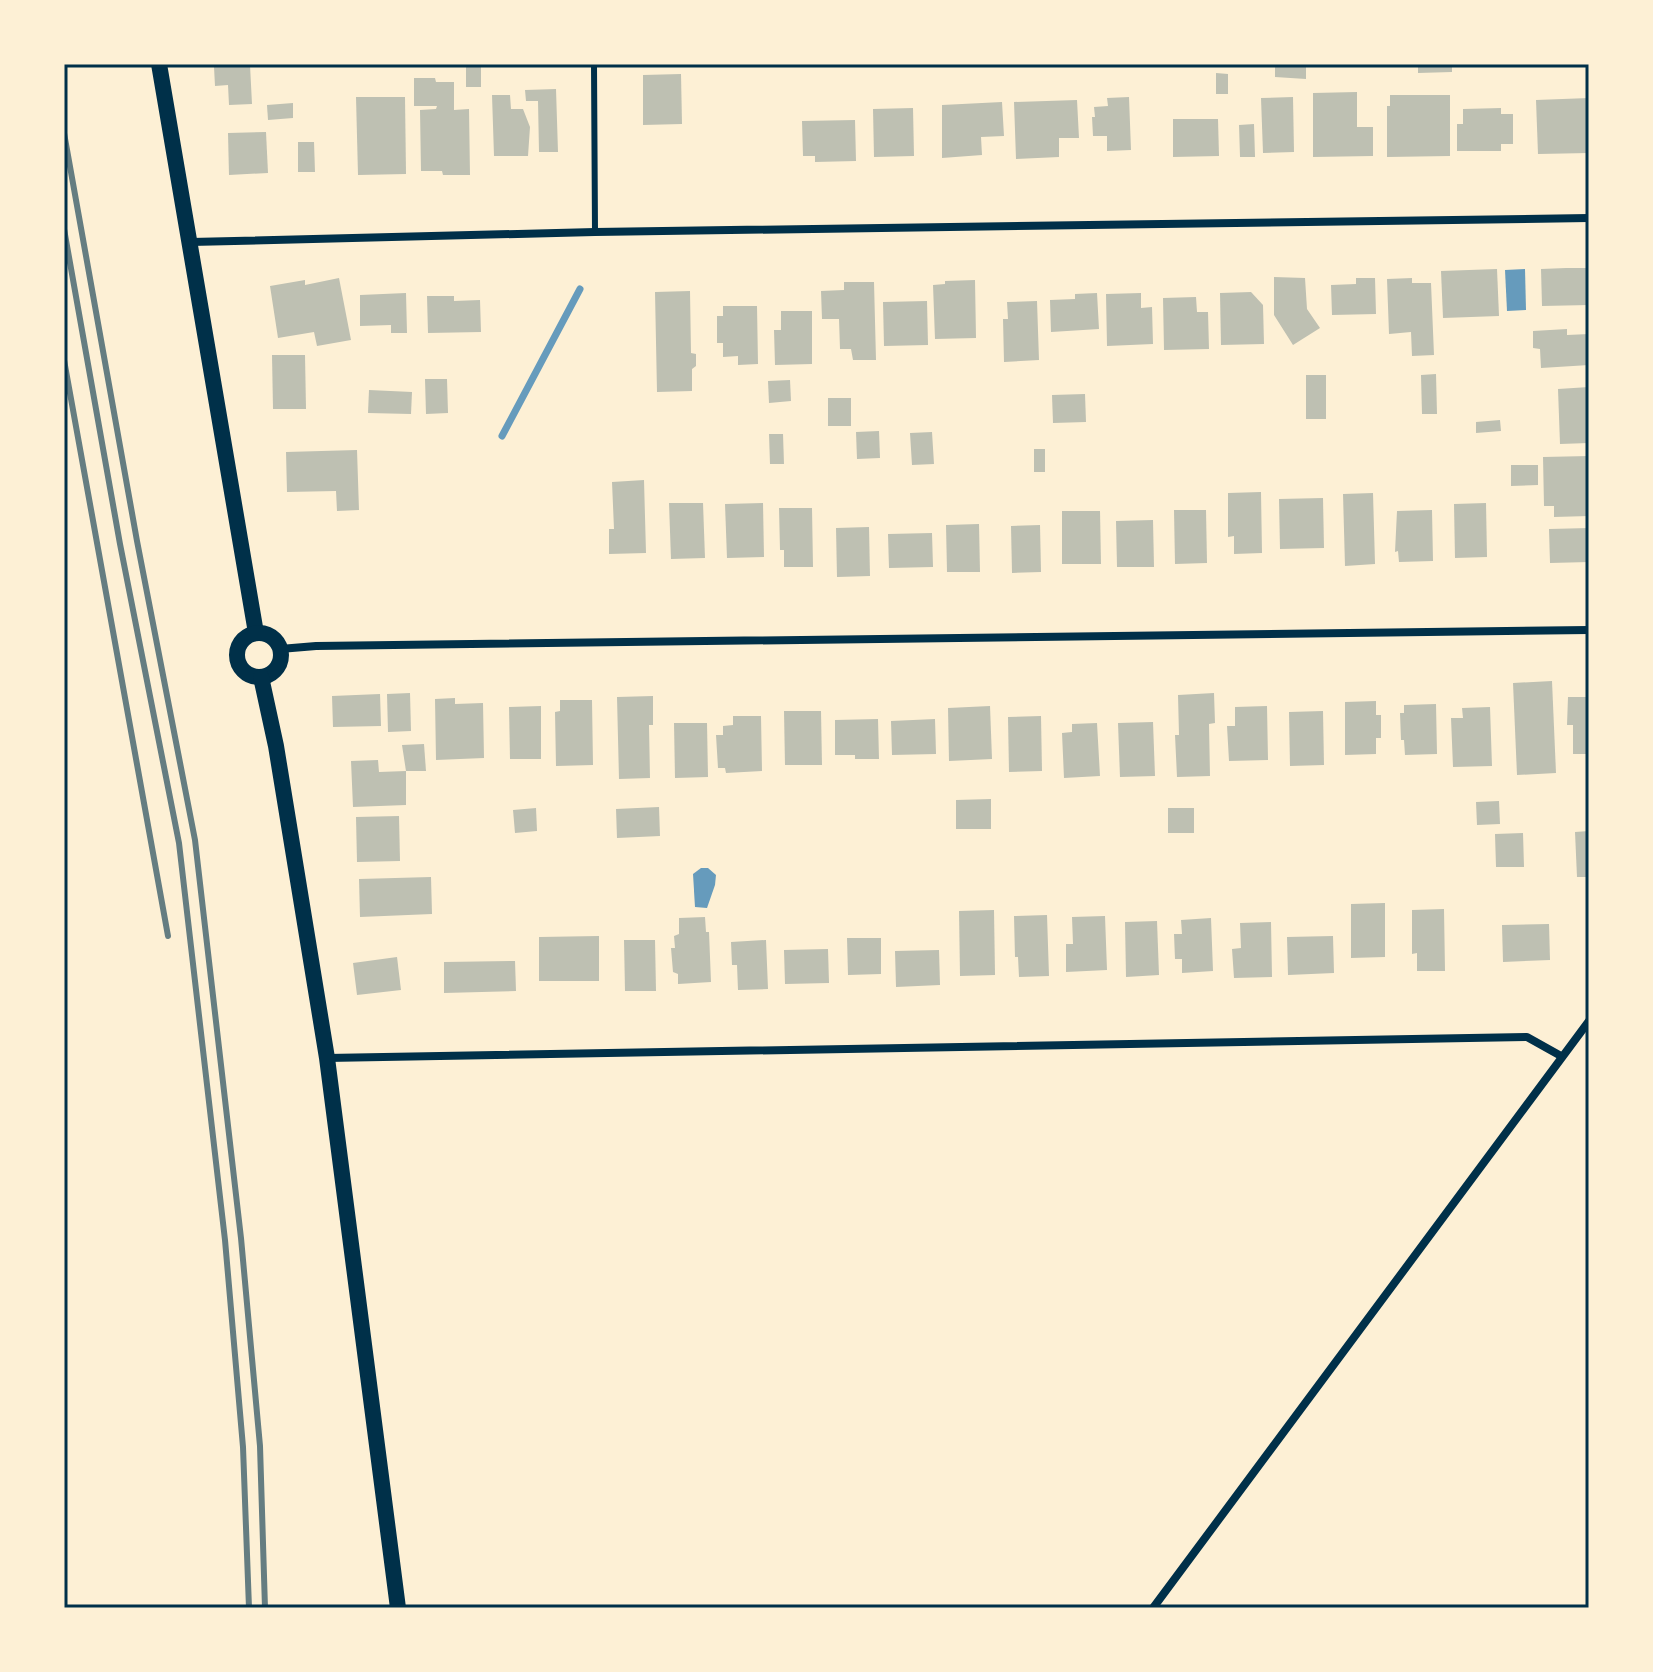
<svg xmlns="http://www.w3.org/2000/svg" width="1653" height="1672" viewBox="0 0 1653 1672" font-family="Georgia,serif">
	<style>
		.water { fill: #669bbc }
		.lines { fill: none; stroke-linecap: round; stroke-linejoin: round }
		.stream { stroke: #669bbc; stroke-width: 7 }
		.building { fill: #bec0b2 }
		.service { stroke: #003049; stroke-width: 6 }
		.minor { stroke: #003049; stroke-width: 8 }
		.secondary { stroke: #003049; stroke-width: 16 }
		.rail { stroke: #657d81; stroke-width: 6 }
		.neatline { fill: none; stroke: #003049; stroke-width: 3 }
	</style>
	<rect width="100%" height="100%" fill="#fdf0d5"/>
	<g class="water">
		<polygon points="1525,269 1526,310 1507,311 1505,270"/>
		<polygon points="701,868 708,868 716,875 715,885 707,908 695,907 693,874"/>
	</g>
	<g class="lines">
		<polyline class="stream" points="502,436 580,289"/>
	</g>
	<g class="building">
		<rect x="466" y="64" width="15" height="23"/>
		<polygon points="1275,64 1306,64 1306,79 1275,77"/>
		<polygon points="1418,64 1452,64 1452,72 1418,73"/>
		<polygon points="250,65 252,104 229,105 228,85 215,86 214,67"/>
		<polygon points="1216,73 1228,74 1228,94 1216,94"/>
		<polygon points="681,74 682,124 643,125 643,75"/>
		<polygon points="414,78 435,78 436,82 454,82 454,110 469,109 470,175 443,175 442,171 421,171 420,110 436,109 437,106 414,106"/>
		<polygon points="556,89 558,152 539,152 538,101 526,101 525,90"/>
		<polygon points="1357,92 1357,127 1373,127 1373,156 1313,157 1313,93"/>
		<polygon points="492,95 510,95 511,109 523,109 530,127 528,156 494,156"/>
		<polygon points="1390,95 1450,95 1450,156 1387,157 1387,106 1390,106"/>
		<polygon points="356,97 405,97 406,174 358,175"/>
		<polygon points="1129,97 1131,150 1107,151 1107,136 1093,136 1092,117 1095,117 1094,107 1108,106 1107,98"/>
		<polygon points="1293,97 1294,152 1263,153 1261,98"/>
		<polygon points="1589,98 1589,153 1538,154 1536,100"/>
		<polygon points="1077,100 1079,138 1059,138 1059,157 1016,159 1014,102"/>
		<polygon points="1002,102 1004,136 981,137 982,155 942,158 942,105"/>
		<polygon points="293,103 293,118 268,120 267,105"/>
		<polygon points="913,108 914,156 874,157 873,109"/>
		<polygon points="1501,108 1501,114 1513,114 1513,144 1501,144 1501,151 1457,151 1457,124 1463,124 1463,109"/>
		<polygon points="1173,119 1218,119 1219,156 1173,157"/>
		<polygon points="855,120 856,161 815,162 815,156 803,156 802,121"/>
		<polygon points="1254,124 1255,157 1240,157 1239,125"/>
		<polygon points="266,132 268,173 229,175 228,133"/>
		<polygon points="298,142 314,142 315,172 298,172"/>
		<polygon points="1566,268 1589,268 1589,305 1542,306 1541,269"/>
		<polygon points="1497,269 1499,316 1443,318 1441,271"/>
		<polygon points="1274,277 1305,278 1307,309 1320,328 1293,345 1274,315"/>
		<polygon points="339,278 351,340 317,346 314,332 278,338 270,286 305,280 305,285"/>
		<polygon points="1356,278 1375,278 1376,314 1332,315 1331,285 1356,284"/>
		<polygon points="1412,278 1412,283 1431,283 1434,355 1412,356 1411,332 1389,334 1387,279"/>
		<polygon points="975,280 976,338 935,339 933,285 945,284 945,281"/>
		<polygon points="844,282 874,282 876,360 853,360 851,349 840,349 839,319 822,319 821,291 844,290"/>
		<polygon points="690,291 691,353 696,354 696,366 692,369 692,391 657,392 655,292"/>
		<polygon points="1251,292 1263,305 1264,344 1221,345 1220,293"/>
		<polygon points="406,293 407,333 391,333 391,325 360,326 360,295"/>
		<polygon points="1097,293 1099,329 1051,332 1050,300 1075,299 1075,294"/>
		<polygon points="1141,293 1141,308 1152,307 1153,344 1107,346 1106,294"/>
		<polygon points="427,296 454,296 454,301 480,300 481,332 428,333"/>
		<polygon points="1196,297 1197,312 1208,312 1209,349 1164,350 1163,298"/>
		<polygon points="927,301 928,345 884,346 883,302"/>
		<polygon points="1037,301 1039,360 1004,362 1003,319 1008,319 1007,302"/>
		<polygon points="723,306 757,306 758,364 738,365 738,356 723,357 723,343 717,343 717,316 723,316"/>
		<polygon points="781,311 812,311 812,364 775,365 774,330 781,330"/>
		<polygon points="1567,329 1567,335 1589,334 1589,365 1541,368 1540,349 1533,348 1533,331"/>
		<polygon points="272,355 305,355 306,409 273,409"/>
		<polygon points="1436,374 1437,414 1422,414 1421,375"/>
		<rect x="1306" y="375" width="20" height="44"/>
		<polygon points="425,379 447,379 448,413 426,414"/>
		<polygon points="790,380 791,401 769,403 768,381"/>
		<polygon points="1589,387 1589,443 1560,444 1558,389"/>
		<polygon points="369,390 412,392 411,414 368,413"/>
		<polygon points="1085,394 1086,422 1053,423 1052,395"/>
		<rect x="828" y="398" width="23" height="28"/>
		<polygon points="1500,420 1501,431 1476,433 1476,422"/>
		<polygon points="879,431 880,458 857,459 856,432"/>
		<polygon points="932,432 934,464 912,465 910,433"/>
		<polygon points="769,434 783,434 784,464 770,464"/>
		<rect x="1034" y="449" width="11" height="23"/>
		<polygon points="357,450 359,510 337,511 336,491 287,492 286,452"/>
		<polygon points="1589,456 1589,516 1554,517 1554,506 1544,506 1543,457"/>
		<polygon points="1511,465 1538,465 1538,485 1511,486"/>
		<polygon points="644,480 646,553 609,554 609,529 614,529 612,482"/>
		<polygon points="1261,492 1262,553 1234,554 1234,536 1228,537 1228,493"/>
		<polygon points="1373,493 1375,564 1345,566 1343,494"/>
		<polygon points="1323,498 1324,548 1280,549 1279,499"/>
		<polygon points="669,503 703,503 705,558 671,559"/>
		<polygon points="763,503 764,557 727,558 725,504"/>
		<polygon points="1486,503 1487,557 1455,558 1454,504"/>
		<polygon points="779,508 812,508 813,567 784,567 784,550 780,550"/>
		<polygon points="1174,510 1206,510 1207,563 1175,564"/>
		<polygon points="1432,510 1433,561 1399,562 1398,551 1395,552 1397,511"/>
		<polygon points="1062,511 1100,511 1101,564 1062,564"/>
		<polygon points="1153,520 1154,567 1117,567 1116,521"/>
		<polygon points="979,524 980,572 947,572 946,525"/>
		<polygon points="1040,525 1041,572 1012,573 1011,526"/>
		<polygon points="869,527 870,576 837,577 836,528"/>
		<polygon points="1589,528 1589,562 1550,563 1549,529"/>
		<polygon points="932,533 933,567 889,568 888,534"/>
		<polygon points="1552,681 1556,773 1517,775 1513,683"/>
		<polygon points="410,693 411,731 388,732 387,694"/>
		<polygon points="1214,693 1215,723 1209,724 1210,776 1177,777 1175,735 1179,735 1178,695"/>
		<polygon points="380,694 381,726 333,727 332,696"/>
		<polygon points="653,696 653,725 649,725 650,778 619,779 617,697"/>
		<polygon points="1568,697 1589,697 1589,754 1573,754 1573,725 1567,725"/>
		<polygon points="455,698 455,704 483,703 484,758 436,760 435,699"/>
		<polygon points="560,700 592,700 593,765 556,766 555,712 560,711"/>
		<polygon points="1376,701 1376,715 1381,715 1381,738 1376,738 1376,754 1345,755 1345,702"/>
		<polygon points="1436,704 1437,754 1405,755 1404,740 1401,740 1400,713 1404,713 1404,705"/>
		<polygon points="541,706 541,759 510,759 509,707"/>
		<polygon points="990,706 992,759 949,761 948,708"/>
		<polygon points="1267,706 1268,760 1229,761 1227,726 1235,726 1235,707"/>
		<polygon points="1490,707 1492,766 1453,767 1451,718 1463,718 1462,708"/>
		<polygon points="784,711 821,711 822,765 785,765"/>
		<polygon points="1323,711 1324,765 1290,766 1289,712"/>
		<polygon points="733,716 761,716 762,771 726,773 725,768 718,768 716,735 723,735 723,726 733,725"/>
		<polygon points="1041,716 1042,771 1009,772 1008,717"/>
		<polygon points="878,719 879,759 855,759 855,755 835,755 835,720"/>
		<polygon points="935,719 936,754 892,755 891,721"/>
		<polygon points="1153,722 1155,776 1120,777 1118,723"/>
		<polygon points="674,723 707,723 708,777 675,778"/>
		<polygon points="1097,723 1100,776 1064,778 1062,733 1072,732 1072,724"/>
		<polygon points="424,744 426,771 406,771 402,745"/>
		<polygon points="378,760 379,772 406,771 406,805 353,807 351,761"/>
		<polygon points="991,799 991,829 956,829 956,800"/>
		<polygon points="1499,801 1500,824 1477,825 1476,802"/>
		<polygon points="659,807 660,836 617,838 616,809"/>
		<polygon points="536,808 537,831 515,833 513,810"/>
		<rect x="1168" y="808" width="26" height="25"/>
		<polygon points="399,816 400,861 357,862 356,817"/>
		<polygon points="1589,831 1589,877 1577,877 1575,832"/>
		<polygon points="1523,833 1524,867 1496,867 1495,834"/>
		<polygon points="431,877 432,914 360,917 359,879"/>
		<polygon points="1385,903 1385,957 1351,958 1351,904"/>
		<polygon points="1444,909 1445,971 1417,971 1417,953 1412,954 1412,910"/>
		<polygon points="994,910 995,975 960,976 959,911"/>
		<polygon points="1047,915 1049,976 1019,977 1018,957 1015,957 1014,916"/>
		<polygon points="1105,916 1107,970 1066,972 1066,944 1073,944 1072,917"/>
		<polygon points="705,917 706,932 709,932 711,982 678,984 678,974 673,972 671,948 675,948 674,936 679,934 679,918"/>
		<polygon points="1211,918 1213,971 1182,973 1182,959 1175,959 1174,934 1182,934 1181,920"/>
		<polygon points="1157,921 1159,975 1126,977 1125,922"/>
		<polygon points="1271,922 1272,977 1234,978 1232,949 1241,948 1240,923"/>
		<polygon points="1549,924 1550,960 1503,962 1502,925"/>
		<polygon points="599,936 599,981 539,981 539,937"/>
		<polygon points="1333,936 1334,973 1288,975 1287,937"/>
		<polygon points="847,938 881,938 881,974 848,975"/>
		<polygon points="624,940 655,940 656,991 625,991"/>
		<polygon points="766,940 768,989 738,990 737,965 732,965 731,942"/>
		<polygon points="828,949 829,983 785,984 784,950"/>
		<polygon points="939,950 940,985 896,987 895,951"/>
		<polygon points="397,957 401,990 357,995 353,963"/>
		<polygon points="515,961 516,991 444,993 444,962"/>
	</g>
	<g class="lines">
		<polyline class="service" points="594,64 595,232"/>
		<g class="minor">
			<polyline points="191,242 595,232 1589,218"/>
			<polyline points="280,649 316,646 1589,630"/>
			<polyline points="327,1058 1527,1037 1561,1056"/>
			<polyline points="1153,1608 1589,1021"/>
		</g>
		<g class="secondary">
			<polyline points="159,64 256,633"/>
			<circle cx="259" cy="655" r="22"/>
			<polyline points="261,677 276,746 327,1058 398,1608"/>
		</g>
		<g class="rail">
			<polyline points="64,133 137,541 195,840 241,1238 260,1446 265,1608"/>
			<polyline points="64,229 120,544 179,843 225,1240 243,1447 249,1608"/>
			<polyline points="64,360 168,936"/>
		</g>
	</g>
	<rect width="1653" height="1672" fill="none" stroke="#fdf0d5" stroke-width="132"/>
	<rect x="66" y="66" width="1521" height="1540" class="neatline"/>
</svg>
